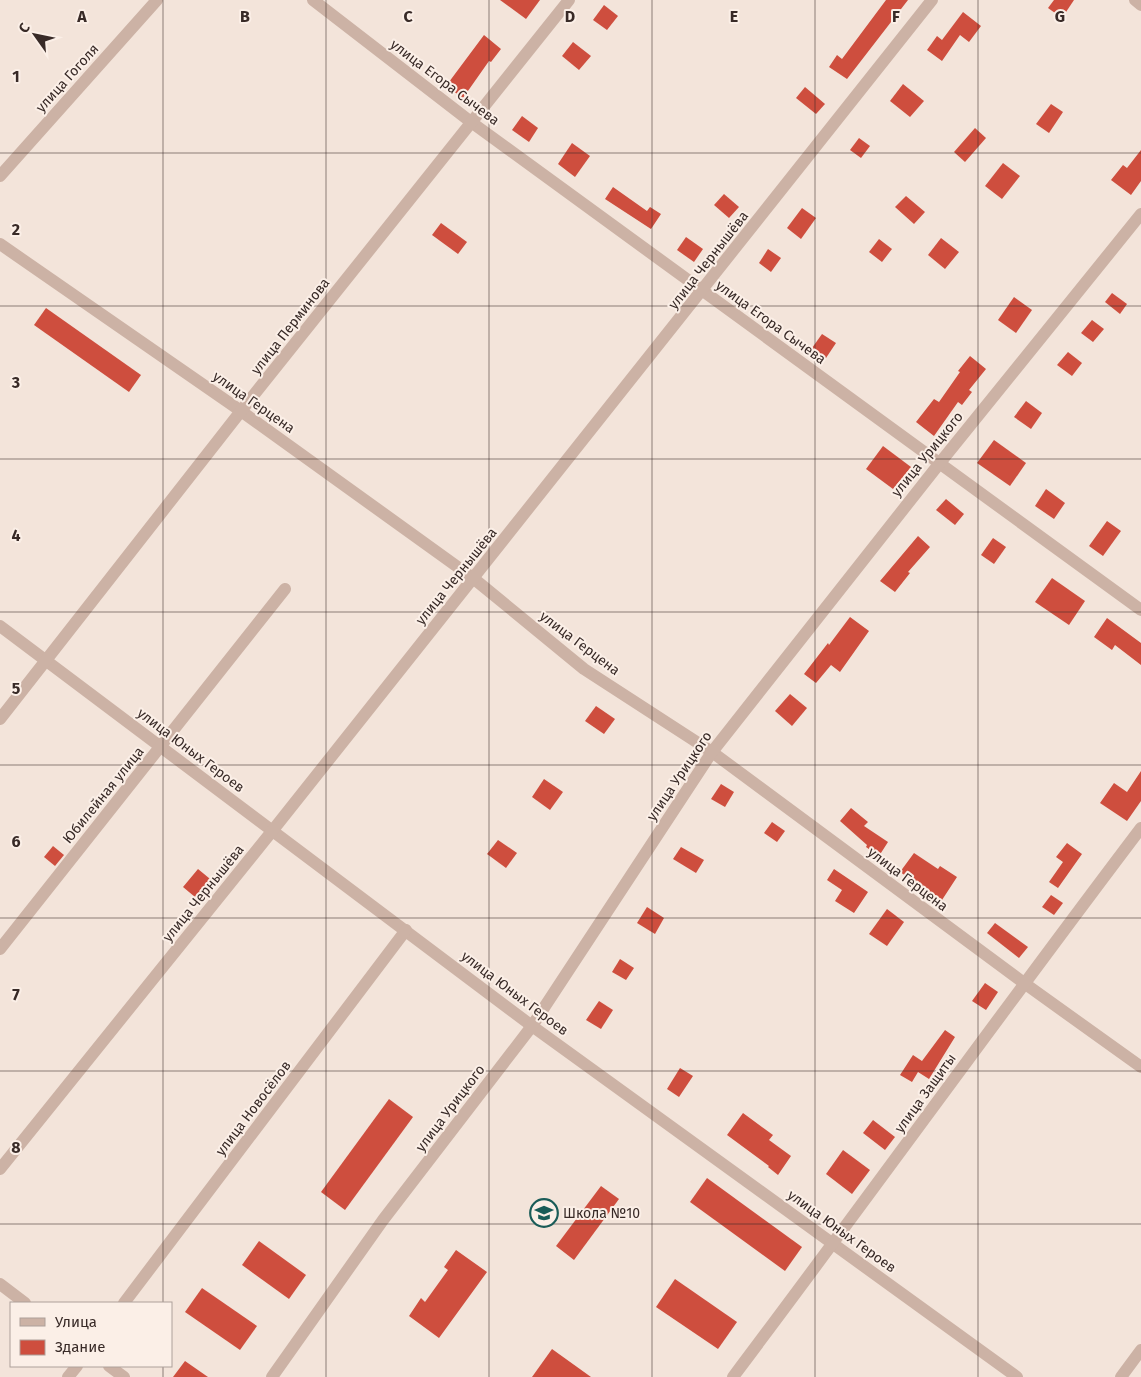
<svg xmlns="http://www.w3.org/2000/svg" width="1141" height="1377" viewBox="0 0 1141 1377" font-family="'Fira Sans',sans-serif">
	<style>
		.building { fill: #ce4e3e }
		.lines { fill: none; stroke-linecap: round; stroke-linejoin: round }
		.minor { stroke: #ccb2a5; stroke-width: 12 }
		.grid { fill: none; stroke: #382a27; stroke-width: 1; stroke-opacity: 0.55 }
		.labels { text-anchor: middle; stroke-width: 4; stroke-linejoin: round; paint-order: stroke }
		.street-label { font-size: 14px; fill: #382a27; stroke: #fbefe7 }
		.poi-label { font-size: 14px; fill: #382a27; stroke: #fbefe7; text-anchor: start }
		.grid-label { font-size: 16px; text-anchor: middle; font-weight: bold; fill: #382a27; stroke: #fbefe7; stroke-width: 4; stroke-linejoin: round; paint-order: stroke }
	</style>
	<rect width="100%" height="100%" fill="#f3e4da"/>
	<g class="building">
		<polygon points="500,0 540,0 526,19"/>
		<polygon points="886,0 908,0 847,79 829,67 837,55 842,59"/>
		<polygon points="1054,0 1074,0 1062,18 1048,8"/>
		<polygon points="604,5 618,16 607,30 593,20"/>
		<polygon points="963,12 981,26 969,42 960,35 942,61 927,50 937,36 942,40"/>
		<polygon points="484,35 501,49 491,62 489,61 463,98 446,86"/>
		<polygon points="573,42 591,56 579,70 562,56"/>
		<polygon points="903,84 924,101 910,117 890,101"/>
		<polygon points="805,87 825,104 816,114 796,98"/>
		<polygon points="1051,104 1063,112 1049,133 1036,124"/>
		<polygon points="522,116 538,128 529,142 512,130"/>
		<polygon points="975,128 986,138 965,162 954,152"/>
		<polygon points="859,138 870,146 861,158 850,150"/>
		<polygon points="572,143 590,156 575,177 558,164"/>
		<polygon points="1141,150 1141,181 1131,195 1111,180 1123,165 1127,168"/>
		<polygon points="1003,163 1020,176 1002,199 985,186"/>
		<polygon points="613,187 647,211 650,207 661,214 651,229 605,199"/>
		<polygon points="724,194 739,207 729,218 714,205"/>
		<polygon points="906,196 925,212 914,224 895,207"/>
		<polygon points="802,208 816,218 801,239 787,228"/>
		<polygon points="441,223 467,242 458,254 432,235"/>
		<polygon points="686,237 703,249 694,262 677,250"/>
		<polygon points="941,238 959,252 945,269 928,255"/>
		<polygon points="879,239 892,249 882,262 869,252"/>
		<polygon points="768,249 781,258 771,272 759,263"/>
		<polygon points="1112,293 1127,304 1120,314 1105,302"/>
		<polygon points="1014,297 1032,310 1016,333 998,320"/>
		<polygon points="46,308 141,375 129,392 34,325"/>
		<polygon points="1092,320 1104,329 1093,342 1081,333"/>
		<polygon points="822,334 836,343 826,358 812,348"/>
		<polygon points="1068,352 1082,363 1072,376 1057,365"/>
		<polygon points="970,356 986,369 969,390 972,392 962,405 958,402 934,436 916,422 934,399 939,402 960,372 958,371"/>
		<polygon points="1026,401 1042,413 1031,429 1014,417"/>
		<polygon points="994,440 1026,463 1010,486 977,463"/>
		<polygon points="883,446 911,467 893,489 866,469"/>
		<polygon points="1046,489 1065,503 1054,519 1035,506"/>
		<polygon points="946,499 964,514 955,525 936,510"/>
		<polygon points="1107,521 1121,531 1103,556 1089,546"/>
		<polygon points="918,536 930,547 908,572 910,573 895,592 880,581"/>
		<polygon points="993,538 1006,547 994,564 981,555"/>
		<polygon points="1052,578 1085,601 1069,625 1035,602"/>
		<polygon points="850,617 869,631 840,672 831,665 816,683 804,674 828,643 829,645"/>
		<polygon points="1107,618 1141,643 1141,665 1115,645 1112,650 1094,637"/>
		<polygon points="790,694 807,708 792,726 775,711"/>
		<polygon points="596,706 615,719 604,734 585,721"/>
		<polygon points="1141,771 1141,801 1127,821 1100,803 1114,783 1127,792"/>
		<polygon points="544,779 563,792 550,810 532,797"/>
		<polygon points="721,784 734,792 725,807 711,799"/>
		<polygon points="851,808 868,822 864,826 888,842 879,856 866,847 867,845 840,821"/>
		<polygon points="772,822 785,831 777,842 764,833"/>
		<polygon points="498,840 517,853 506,868 487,854"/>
		<polygon points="1067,843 1082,854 1058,888 1049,882 1063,862 1056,857"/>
		<polygon points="53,846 64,855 55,866 44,857"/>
		<polygon points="681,847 704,860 696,873 673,859"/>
		<polygon points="914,853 938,869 940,866 957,877 942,900 900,872"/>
		<polygon points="198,869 215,883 205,897 199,892 195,897 183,887"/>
		<polygon points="834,869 868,892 854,913 835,901 842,890 827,880"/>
		<polygon points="1051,895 1063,903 1054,915 1042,907"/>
		<polygon points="647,907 664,918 655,934 637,923"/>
		<polygon points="887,909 904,922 887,946 869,934"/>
		<polygon points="995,923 1028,947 1019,958 987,933"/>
		<polygon points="620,959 634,968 626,980 612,972"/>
		<polygon points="985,983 998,992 986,1010 972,1001"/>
		<polygon points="599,1001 613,1010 601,1029 586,1020"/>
		<polygon points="945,1030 955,1037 929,1079 918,1072 912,1082 900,1075 913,1055 922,1061"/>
		<polygon points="680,1068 693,1076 679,1097 667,1089"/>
		<polygon points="389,1099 413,1117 345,1210 321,1192"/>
		<polygon points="743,1113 773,1135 769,1140 791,1156 778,1175 768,1167 769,1166 727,1135"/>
		<polygon points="873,1120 895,1137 885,1150 863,1133"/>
		<polygon points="843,1150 870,1170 852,1194 826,1174"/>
		<polygon points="707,1178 802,1247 785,1271 690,1202"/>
		<polygon points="601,1186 619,1199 574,1260 556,1246"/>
		<polygon points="259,1241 306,1275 289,1299 242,1265"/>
		<polygon points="456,1250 487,1272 439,1338 409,1316 421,1298 425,1302 448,1270 444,1267"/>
		<polygon points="675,1279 737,1322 718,1349 656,1307"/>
		<polygon points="202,1288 257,1326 240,1350 185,1312"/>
		<polygon points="552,1349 591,1377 532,1377"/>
		<polygon points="185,1361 208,1377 173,1377"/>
	</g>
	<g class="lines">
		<g class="minor">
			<polyline points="313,0 471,122 1141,610"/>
			<polyline points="1135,0 1141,5"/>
			<polyline points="0,176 157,0"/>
			<polyline points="0,244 241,411 473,578 584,669 712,752 1024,983 1141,1067"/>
			<polyline points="0,626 532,1026 1017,1377"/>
			<polyline points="0,719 241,411 569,0"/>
			<polyline points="0,949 285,589"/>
			<polyline points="0,1169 273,830 932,0"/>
			<polyline points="0,1284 25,1303"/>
			<polyline points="124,1303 406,930"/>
			<polyline points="109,1366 124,1377"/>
			<polyline points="68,1377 77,1366"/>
			<polyline points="272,1377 383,1220 532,1026 712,752 939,464 1141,214"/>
			<path d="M733,1377C870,1195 1003,1010 1141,828"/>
			<polyline points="1121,1377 1141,1350"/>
		</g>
	</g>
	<path class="grid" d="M163,0V1303M326,0V1377M489,0V1377M652,0V1377M815,0V1377M978,0V1377M0,153H1141M0,306H1141M0,459H1141M0,612H1141M0,765H1141M0,918H1141M0,1071H1141M0,1224H1141M163,1366V1377"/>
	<defs>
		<symbol id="school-ring" viewBox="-11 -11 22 22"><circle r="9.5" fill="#fbefe7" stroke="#1a5c58" stroke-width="1.5"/><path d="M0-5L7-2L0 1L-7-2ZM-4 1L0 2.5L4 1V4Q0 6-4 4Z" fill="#1a5c58"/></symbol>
	</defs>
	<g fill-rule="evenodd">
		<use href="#school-ring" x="528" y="1197" width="32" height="32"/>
	</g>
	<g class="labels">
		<g class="street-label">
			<text transform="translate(67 78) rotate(-48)" y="5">улица Гоголя</text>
			<text transform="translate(445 82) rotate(37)" y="5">улица Егора Сычева</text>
			<text transform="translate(708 260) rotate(-52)" y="5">улица Чернышёва</text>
			<text transform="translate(771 322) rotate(36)" y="5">улица Егора Сычева</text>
			<text transform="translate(290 326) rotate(-52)" y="5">улица Перминова</text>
			<text transform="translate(254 402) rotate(35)" y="5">улица Герцена</text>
			<text transform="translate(927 454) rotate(-51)" y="5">улица Урицкого</text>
			<text transform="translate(456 576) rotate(-51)" y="5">улица Чернышёва</text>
			<text transform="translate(580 643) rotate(37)" y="5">улица Герцена</text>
			<text transform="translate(191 750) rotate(37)" y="5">улица Юных Героев</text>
			<text transform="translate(679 776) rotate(-56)" y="5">улица Урицкого</text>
			<text transform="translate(103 795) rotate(-51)" y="5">Юбилейная улица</text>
			<text transform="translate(908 879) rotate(37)" y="5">улица Герцена</text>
			<text transform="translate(203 893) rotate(-51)" y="5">улица Чернышёва</text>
			<text transform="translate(515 993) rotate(37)" y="5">улица Юных Героев</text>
			<text transform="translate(925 1093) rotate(-54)" y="5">улица Защиты</text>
			<text transform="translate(253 1108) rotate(-53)" y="5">улица Новосёлов</text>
			<text transform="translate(450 1108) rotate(-53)" y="5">улица Урицкого</text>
			<text transform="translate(842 1231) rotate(36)" y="5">улица Юных Героев</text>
		</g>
		<g class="poi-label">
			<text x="563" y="1218">Школа №10</text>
		</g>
	</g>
	<g class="grid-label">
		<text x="82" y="22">A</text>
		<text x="245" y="22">B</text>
		<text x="408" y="22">C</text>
		<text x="570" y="22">D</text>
		<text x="734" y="22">E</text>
		<text x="896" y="22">F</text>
		<text x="1060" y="22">G</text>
		<text x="16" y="82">1</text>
		<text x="16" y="235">2</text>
		<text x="16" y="388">3</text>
		<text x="16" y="541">4</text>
		<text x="16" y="694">5</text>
		<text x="16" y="847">6</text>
		<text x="16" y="1000">7</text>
		<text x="16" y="1153">8</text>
	</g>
	<rect x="10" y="1302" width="162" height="65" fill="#fbefe7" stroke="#ada09a"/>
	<rect x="20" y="1318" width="25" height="8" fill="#ccb2a5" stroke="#ada09a"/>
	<text x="55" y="1327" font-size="15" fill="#382a27">Улица</text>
	<rect x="20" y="1340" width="25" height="15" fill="#ce4e3e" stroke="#ada09a"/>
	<text x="55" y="1352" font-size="15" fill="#382a27">Здание</text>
	<g transform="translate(35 35) rotate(303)" stroke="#fbefe7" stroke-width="4" paint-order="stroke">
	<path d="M0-4L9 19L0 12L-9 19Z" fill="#382a27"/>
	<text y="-8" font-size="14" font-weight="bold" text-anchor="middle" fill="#382a27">С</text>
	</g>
</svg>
